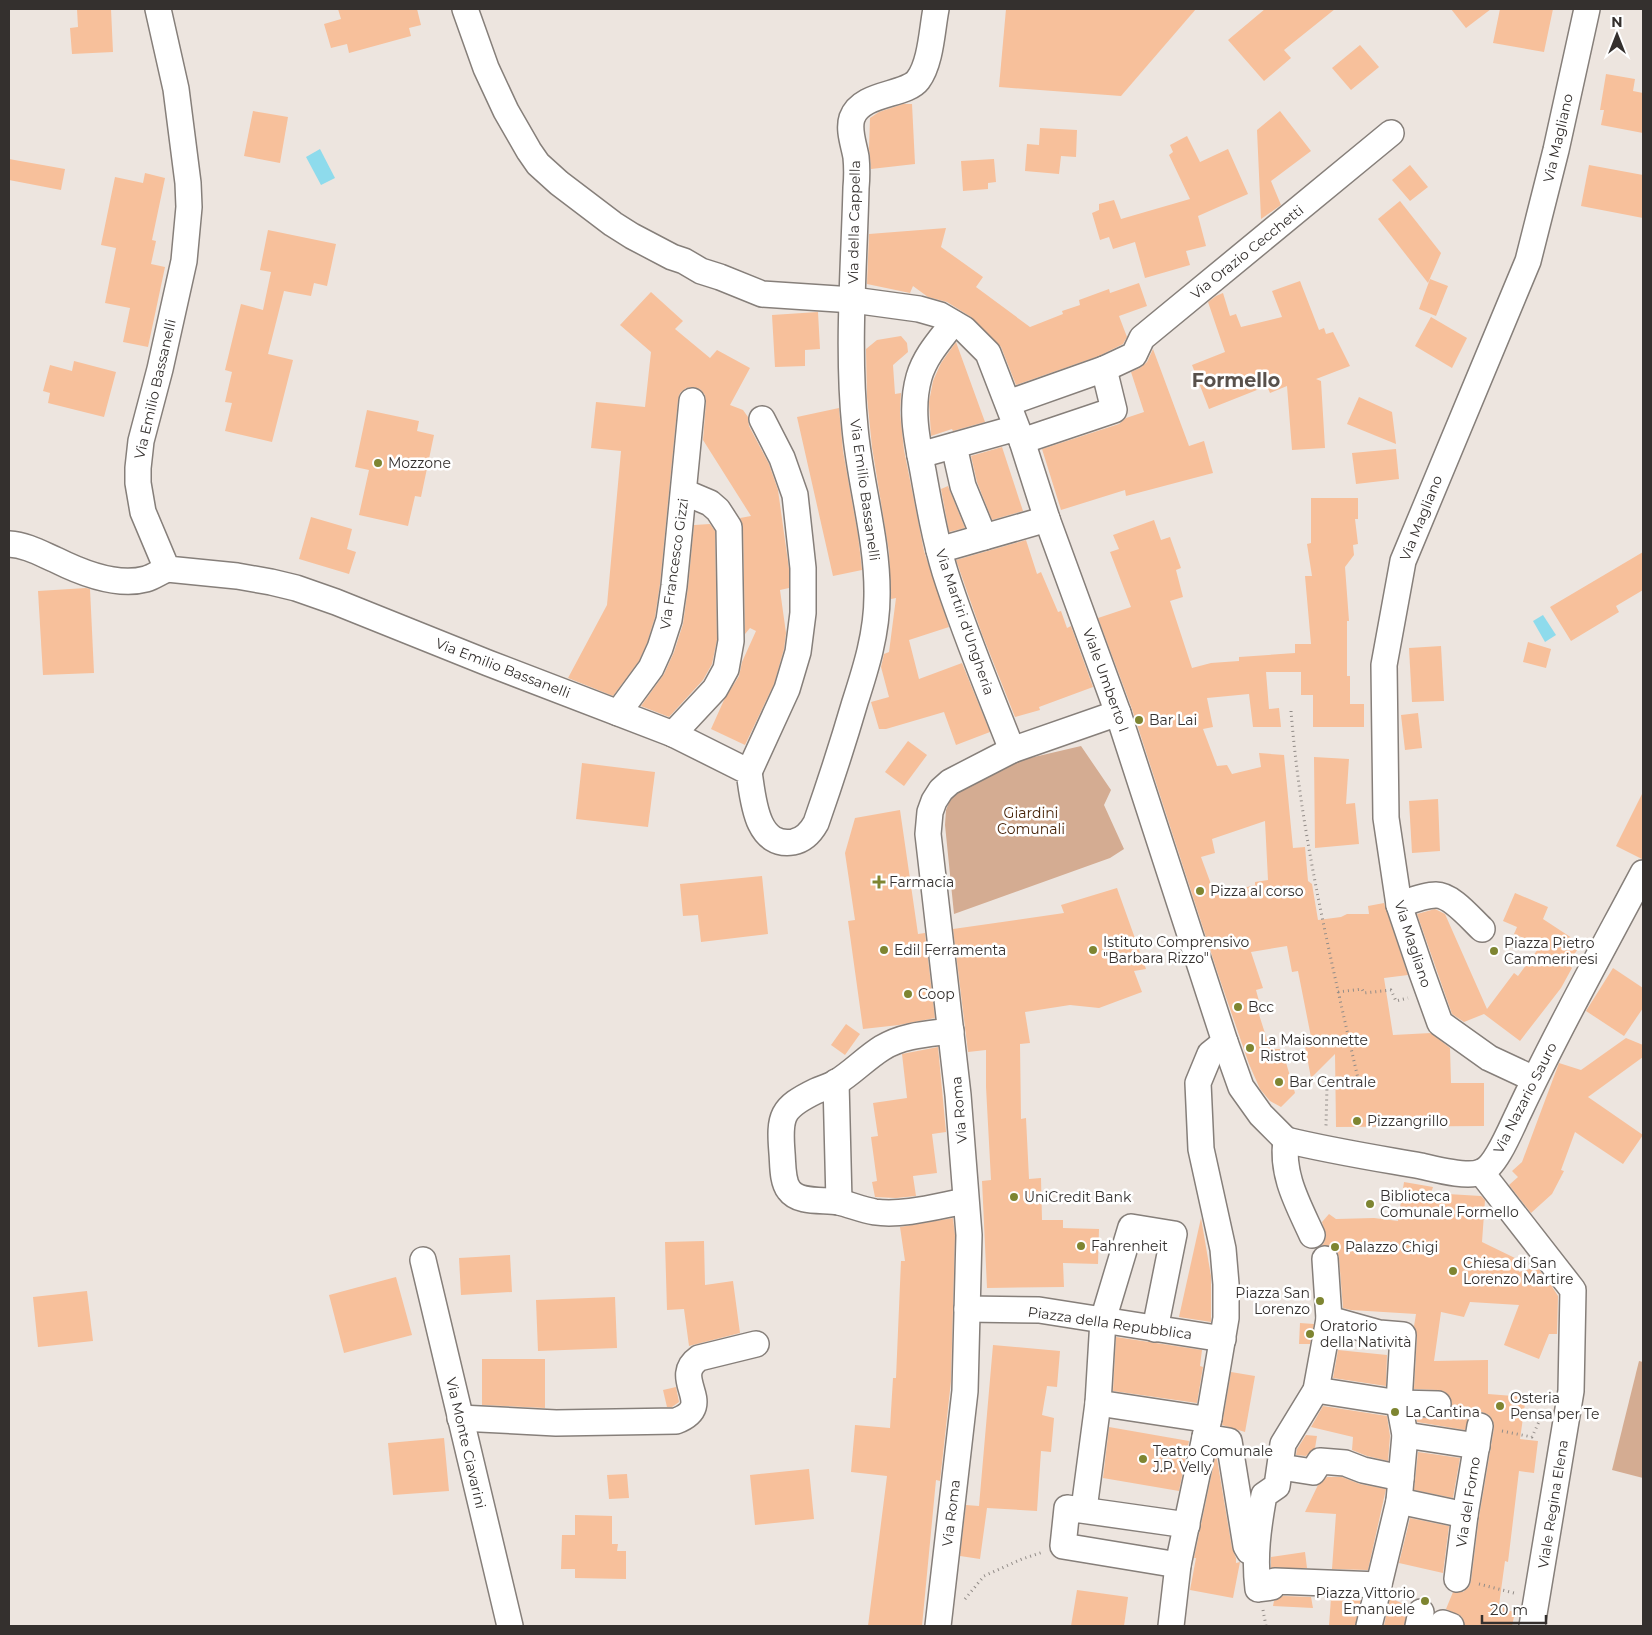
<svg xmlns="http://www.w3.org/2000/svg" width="1652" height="1635" viewBox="0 0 1652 1635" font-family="Montserrat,sans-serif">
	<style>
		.green { fill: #d4ac92 }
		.water { fill: #8edbec }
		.building { fill: #f7c09b; fill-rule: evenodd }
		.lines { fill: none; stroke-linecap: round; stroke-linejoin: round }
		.minor-casing { stroke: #867f7a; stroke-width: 28 }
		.path { stroke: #928c88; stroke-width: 3; stroke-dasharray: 1 4; stroke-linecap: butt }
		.minor { stroke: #fff; stroke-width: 25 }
		.poi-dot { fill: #7e8531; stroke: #fff; stroke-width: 2 }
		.labels { text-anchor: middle; stroke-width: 5; stroke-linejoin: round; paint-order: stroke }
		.street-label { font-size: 14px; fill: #34302e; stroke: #fff }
		.poi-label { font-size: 14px; fill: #34302e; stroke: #fff; text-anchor: start }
		.park-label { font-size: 14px; fill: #482409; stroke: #fff }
		.district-label { font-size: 19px; font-weight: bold; fill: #58514c; stroke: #fff }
	</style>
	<rect width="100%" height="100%" fill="#ede5df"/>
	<g class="green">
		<polygon points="1081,746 1111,790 1104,805 1124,849 1110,858 954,914 945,825 946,810 952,795 1004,764"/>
		<polygon points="1639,1361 1643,1362 1643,1478 1612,1470"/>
	</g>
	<g class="water">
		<polygon points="320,149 335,178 321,185 306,157"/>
		<polygon points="1543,615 1556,635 1545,642 1533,621"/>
	</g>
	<g class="building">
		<polygon points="77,9 111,9 113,52 72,54 70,28 78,27"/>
		<polygon points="338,9 417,9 421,25 409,28 411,36 349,53 347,44 331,48 324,24 341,19"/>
		<polygon points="1006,9 1196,9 1121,96 999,87"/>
		<polygon points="1265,9 1335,9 1284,50 1291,58 1264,81 1228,40"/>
		<polygon points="1451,9 1491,9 1466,28"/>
		<polygon points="1500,9 1553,9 1544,52 1493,43"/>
		<polygon points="1360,45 1379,67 1351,90 1332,68"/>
		<polygon points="1606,74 1635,79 1633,91 1643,93 1643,133 1601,125 1604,110 1600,110"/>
		<polygon points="903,104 912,104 915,164 871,169 869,148 870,118 879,112"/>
		<polygon points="253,111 288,117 280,163 244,156"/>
		<polygon points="1280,111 1311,151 1271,181 1281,205 1261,219 1257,130"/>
		<polygon points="1040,128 1077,130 1076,157 1061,156 1059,174 1025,171 1027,144 1039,145"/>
		<polygon points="1187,136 1200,162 1228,149 1248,194 1198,216 1206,246 1186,251 1190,265 1145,278 1135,242 1113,249 1109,237 1100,240 1092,213 1099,210 1099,204 1114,200 1121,219 1190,199 1169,155 1173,152 1170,145"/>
		<polygon points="9,159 65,169 61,190 9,180"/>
		<polygon points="994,159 996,182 988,183 988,189 963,191 961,161"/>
		<polygon points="1410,165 1428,187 1410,201 1392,180"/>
		<polygon points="1589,165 1643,175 1643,218 1581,206"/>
		<polygon points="145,173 165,178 152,240 156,241 151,264 165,267 148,347 123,342 130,308 105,303 116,248 101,245 115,177 143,183"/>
		<polygon points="1400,201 1441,253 1428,283 1378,219"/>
		<polygon points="946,228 941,247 983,277 976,287 1030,327 1063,314 1062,311 1080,305 1079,300 1109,289 1110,293 1139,283 1147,306 1119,316 1127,337 1123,344 1099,356 1016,385 1001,347 971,317 947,302 928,297 913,286 910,293 867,284 869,234"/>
		<polygon points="268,230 336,244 327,286 314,283 311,296 284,291 268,354 293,360 272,442 225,431 232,403 225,402 232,372 225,370 241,304 263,310 271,272 260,270"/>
		<polygon points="1430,279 1448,286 1436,316 1419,309"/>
		<polygon points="1300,281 1319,330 1324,328 1326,334 1333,332 1350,366 1316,379 1321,381 1325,448 1292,450 1287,386 1270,393 1267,386 1209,409 1192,365 1225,352 1208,302 1216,296 1223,293 1230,316 1236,314 1241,327 1282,317 1272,291"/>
		<polygon points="651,292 683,321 675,329 710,358 717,350 750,368 730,405 743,410 748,417 749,426 769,464 778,490 789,569 789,588 780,590 786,633 784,649 774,684 745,745 711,729 724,700 739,676 742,662 756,631 750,628 745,634 743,527 740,518 751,516 703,440 706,402 705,395 700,389 693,387 686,388 680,393 678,400 660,584 655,617 647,643 639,661 613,696 568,678 607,605 621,451 591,448 596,402 645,407 651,352 620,325"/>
		<polygon points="818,312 820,349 805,350 805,366 775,367 772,315"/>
		<polygon points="1431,317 1467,338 1452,368 1415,346"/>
		<polygon points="901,336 907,343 908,352 893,365 895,394 901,393 900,413 904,450 924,551 949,627 909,640 919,679 962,663 990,732 956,745 944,712 886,729 879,729 871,702 889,697 881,667 884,654 889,652 896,598 891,599 889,552 872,447 867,397 866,349 877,340"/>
		<polygon points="956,342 985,422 953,431 952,429 931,436 929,402 933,381 941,363"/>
		<polygon points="1153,349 1189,446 1204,441 1213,473 1126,496 1125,490 1061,510 1042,449 1119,424 1126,418 1144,412 1131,372 1140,368 1147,362"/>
		<polygon points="74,361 116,372 104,417 48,403 50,393 43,391 50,365 72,371"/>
		<polygon points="1359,397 1392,412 1396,444 1347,424"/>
		<polygon points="839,408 843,451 858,535 862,570 833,576 797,417"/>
		<polygon points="367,410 419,421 417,431 434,435 421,497 415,496 408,526 359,515 369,470 355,467"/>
		<polygon points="1002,447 1023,511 992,520 977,482 971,456"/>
		<polygon points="1396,449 1399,479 1356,484 1352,453"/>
		<polygon points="948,486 965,528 949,532 941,489"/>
		<path d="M1311,498H1358V519H1355L1358,544L1353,545L1354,555L1345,567L1349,621H1347V676H1350V704H1364V727H1313V695H1301V672H1266L1269,709L1279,708L1281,727H1253L1249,694L1207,698L1213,727L1203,729L1217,766L1227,765L1232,774L1261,767L1259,753L1284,755L1293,848L1305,847L1308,881L1312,884L1318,920L1341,917L1347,914H1369L1368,906L1384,903L1408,975L1384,978L1393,1035L1431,1033L1450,1048L1451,1083H1484V1126L1336,1127L1335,1054L1311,1078L1305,1046L1312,1042L1298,971L1292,972L1287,946L1251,952L1263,988L1256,990L1259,1001L1255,1002L1270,1049H1282L1295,1093L1281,1107L1270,1101L1260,1089L1249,1064L1218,974L1132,709L1098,618L1131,607L1110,552L1119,549L1113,535L1154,520L1161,540L1170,537L1181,568L1176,570L1183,597L1170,601L1192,668L1211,663L1239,661V657L1295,653V644H1311L1305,576H1312L1307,544L1311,543ZM1265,821L1268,880L1255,882V885L1215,895L1201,857L1215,853L1212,839Z"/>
		<polygon points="311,517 352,529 347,549 356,552 349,574 299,559"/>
		<polygon points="710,524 715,531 717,640 712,664 703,680 669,717 641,706 664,674 674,652 683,624 688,587 694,525"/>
		<polygon points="1026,540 1037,574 1041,572 1058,612 1061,611 1067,628 1071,626 1093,687 1039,707 1040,710 1015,717 982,634 956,560"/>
		<polygon points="1643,552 1643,590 1616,606 1619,612 1571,641 1550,607"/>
		<polygon points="86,588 90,589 94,673 43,675 38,591"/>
		<polygon points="1528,642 1551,649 1546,668 1523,662"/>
		<polygon points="1441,646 1444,701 1412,702 1409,648"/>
		<polygon points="1418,713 1422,748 1405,750 1401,715"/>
		<polygon points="908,741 927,755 904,786 885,772"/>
		<polygon points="1314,757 1349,759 1346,804 1355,803 1359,844 1315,848"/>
		<polygon points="582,763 655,772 648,827 576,819"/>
		<polygon points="1643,792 1643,859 1642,859 1616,846"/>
		<polygon points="1438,799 1440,851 1412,853 1409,801"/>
		<polygon points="900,810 918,934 925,933 935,1018 899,1025 863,1029 848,921 855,920 845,853 855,818"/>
		<polygon points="762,876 768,934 701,942 698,915 683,916 680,884"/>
		<polygon points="1117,888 1146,969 1134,971 1142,992 1099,1008 1070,1005 1025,1012 1030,1043 1020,1044 1021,1119 1026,1118 1029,1179 1041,1178 1042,1220 1063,1220 1063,1228 1099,1229 1098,1264 1063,1263 1064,1287 987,1288 982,1181 991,1180 986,1087 986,1050 968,1052 953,929 1064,913 1061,905"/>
		<polygon points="1515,893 1548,907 1543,919 1581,944 1568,964 1572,968 1561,988 1520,1041 1484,1014 1464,1022 1452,1014 1417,914 1435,909 1445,914 1487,1009 1514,973 1518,976 1541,945 1514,934 1517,927 1503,921"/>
		<polygon points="1613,968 1643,988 1643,1008 1624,1036 1586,1011"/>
		<polygon points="846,1024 860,1034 845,1055 831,1045"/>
		<polygon points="1626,1038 1643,1045 1643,1057 1588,1097 1643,1135 1623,1164 1575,1132 1561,1170 1564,1171 1552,1194 1531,1213 1509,1185 1518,1177 1512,1171 1522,1162 1559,1063 1581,1070"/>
		<polygon points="938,1047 946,1132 932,1134 937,1173 913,1176 916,1196 896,1198 875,1197 872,1182 877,1181 871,1137 878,1136 873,1103 907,1098 902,1054"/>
		<polygon points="1404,1182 1433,1187 1431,1193 1481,1196 1485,1200 1482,1242 1517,1259 1519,1272 1537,1267 1545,1277 1546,1286 1551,1285 1558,1296 1557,1334 1549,1334 1539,1359 1504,1345 1519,1305 1470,1302 1464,1317 1441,1312 1434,1361 1488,1360 1488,1394 1526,1397 1520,1439 1538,1441 1534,1473 1519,1471 1508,1562 1505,1561 1499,1605 1507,1605 1506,1610 1515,1612 1512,1626 1465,1626 1462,1617 1446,1609 1453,1592 1463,1592 1469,1587 1471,1581 1479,1517 1494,1428 1493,1421 1489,1415 1482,1412 1475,1413 1469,1417 1465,1430 1417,1422 1416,1418 1438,1418 1444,1417 1450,1411 1452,1404 1450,1397 1445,1392 1438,1390 1414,1389 1417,1336 1414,1326 1416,1314 1351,1310 1343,1308 1339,1258 1337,1251 1331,1246 1321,1246 1324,1243 1326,1236 1322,1222 1329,1214 1336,1219 1374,1218 1398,1221"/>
		<polygon points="953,1218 955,1235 951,1381 940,1481 936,1480 922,1626 868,1626 887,1476 851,1472 855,1425 890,1428 893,1378 896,1378 901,1261 905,1261 900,1227"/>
		<polygon points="1201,1218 1211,1276 1211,1322 1179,1317"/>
		<polygon points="704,1241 705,1285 733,1281 740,1333 689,1346 684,1309 667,1310 665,1242"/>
		<polygon points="510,1255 512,1292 461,1295 459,1258"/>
		<polygon points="396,1277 412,1335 344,1353 329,1295"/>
		<polygon points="87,1291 93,1341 38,1347 33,1297"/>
		<polygon points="615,1297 617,1348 538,1351 536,1300"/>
		<polygon points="1300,1323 1314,1324 1310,1344 1299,1344"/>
		<polygon points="1116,1337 1202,1350 1200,1366 1203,1367 1197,1403 1113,1391"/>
		<polygon points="993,1345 1060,1351 1057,1387 1047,1386 1042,1415 1054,1418 1051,1452 1041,1451 1037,1511 987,1508 980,1559 960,1556 966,1505 979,1506"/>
		<polygon points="1338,1350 1387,1355 1386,1386 1333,1378"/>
		<polygon points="482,1359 545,1359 545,1408 482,1405"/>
		<polygon points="1231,1372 1255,1376 1245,1432 1222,1425"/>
		<polygon points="676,1387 679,1402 672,1407 667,1407 663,1390"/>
		<polygon points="1323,1406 1387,1416 1390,1436 1388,1461 1367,1456 1352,1450 1353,1437 1311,1427"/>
		<polygon points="1109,1427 1189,1441 1179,1491 1103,1478"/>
		<polygon points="1306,1435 1317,1436 1315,1448 1306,1456 1296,1455 1297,1449"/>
		<polygon points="444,1438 449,1491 393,1495 388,1443"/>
		<polygon points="1418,1452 1460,1458 1453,1498 1414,1490"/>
		<polygon points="1216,1453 1232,1548 1236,1558 1236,1563 1240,1562 1233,1598 1190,1590 1196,1558 1194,1558"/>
		<polygon points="809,1469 814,1519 755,1525 750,1475"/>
		<polygon points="627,1474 629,1498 609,1499 607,1475"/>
		<polygon points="1327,1477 1342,1477 1360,1484 1386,1489 1368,1570 1332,1569 1336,1514 1305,1512 1318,1485"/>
		<polygon points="575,1515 612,1516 612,1544 618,1544 617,1551 626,1551 626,1579 575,1578 575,1569 561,1569 562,1535 575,1535"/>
		<polygon points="1410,1518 1449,1526 1443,1573 1399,1563"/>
		<polygon points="1305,1552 1307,1568 1271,1568 1271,1557"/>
		<polygon points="1077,1590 1128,1597 1124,1626 1071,1626"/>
		<polygon points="1283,1596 1311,1597 1313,1608 1273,1606 1274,1601"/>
		<polygon points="1331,1598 1361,1599 1355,1626 1329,1626"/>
		<polygon points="1390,1598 1408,1606 1404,1626 1384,1626"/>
	</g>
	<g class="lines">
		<defs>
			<g id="minor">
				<path d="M158,9L176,89L188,183L189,207L184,261L160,369L141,441L138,468V483L143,512L167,569L237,576L271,582L296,588L336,602L488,663L673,734L749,772C753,796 755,848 793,842C804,840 811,832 816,823C830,783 843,743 855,702C866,668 877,633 877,596C878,540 860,484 855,428C847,348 854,267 856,188C857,177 857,167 856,157C854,145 848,130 852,118C861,92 906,96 918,80C931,63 932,29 936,9"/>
				<polyline points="465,9 486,68 506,111 529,151 538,164 559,183 613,224 632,236 672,257 684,261 701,271 720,277 762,294 853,300 919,309 940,315 964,329 988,353 1022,441 1047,519 1118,713 1225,1042 1241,1087 1261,1115 1286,1140"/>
				<path d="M953,323C940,340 925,356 919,377C910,409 917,440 923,471C929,505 935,539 945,572C964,632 989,691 1012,750"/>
				<polyline points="1104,369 1134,355 1142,338 1391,133"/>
				<polyline points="1008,403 1104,369 1114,410 1022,441"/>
				<polyline points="954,446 963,486 984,537"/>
				<polyline points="920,455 1016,428"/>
				<path d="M9,544C26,545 40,553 56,560C82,573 117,587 146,579C153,577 160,572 167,569"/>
				<polyline points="939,550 1047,519"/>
				<polyline points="618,713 651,668 660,648 669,620 674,586 692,401"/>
				<polyline points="673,734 715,689 726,669 731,641 729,527 718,510 710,503 684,492"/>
				<polyline points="749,772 787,689 798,652 803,613 803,568 795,495 782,458 762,419"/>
				<path d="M1399,905C1410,901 1424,895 1436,895C1452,895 1471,919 1482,929"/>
				<path d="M951,1031C928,1034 903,1035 882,1048C866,1058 853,1072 837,1082C831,1086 823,1088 816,1091C781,1108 779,1116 782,1153C783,1164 782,1181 789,1190C799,1204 824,1199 839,1202C851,1205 863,1210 875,1212C903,1216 938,1206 965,1201"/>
				<polyline points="1534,1079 1489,1058 1440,1023 1422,973 1399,905 1386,818 1384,665 1403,561 1528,261 1556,150 1587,9"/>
				<polyline points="836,1082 839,1202"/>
				<path d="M1286,1140C1331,1151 1376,1158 1421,1166C1435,1169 1467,1178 1481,1172C1496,1167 1512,1126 1519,1112C1557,1031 1601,952 1643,873"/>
				<path d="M1286,1140C1281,1175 1298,1204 1312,1235"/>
				<polyline points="1481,1172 1573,1290 1571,1391 1532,1626"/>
				<polyline points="1325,1259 1329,1319 1379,1333 1403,1335 1399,1403 1405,1435 1399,1501 1369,1626"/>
				<polyline points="423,1260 510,1626"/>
				<polyline points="967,1309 1039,1310 1223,1339"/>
				<path d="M1329,1319L1316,1390L1283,1444L1277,1486L1264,1495C1258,1528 1254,1556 1258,1589L1272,1587L1275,1581L1379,1585"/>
				<polyline points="1155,1329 1174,1234 1131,1227 1103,1320 1098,1403 1197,1418 1209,1418"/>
				<polyline points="1316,1390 1399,1403 1438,1404"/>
				<path d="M460,1418L556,1423L676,1421C718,1405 669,1379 699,1358L756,1344"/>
				<polyline points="1405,1435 1477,1446"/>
				<polyline points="1205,1437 1229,1441 1246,1546 1249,1551"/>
				<polyline points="1281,1467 1313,1472 1320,1461 1345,1463 1363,1470 1401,1478"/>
				<polyline points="1399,1501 1465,1515"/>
				<polyline points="1084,1509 1098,1403"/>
				<polyline points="1178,1565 1063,1546 1067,1508 1187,1525"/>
				<polyline points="1457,1579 1465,1515 1480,1426"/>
				<polyline points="1443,1623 1451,1626"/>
				<polyline points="938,1626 965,1391 969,1235 958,1095 928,834 930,812 934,801 941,790 950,782 1012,750 1118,713"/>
				<polyline points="1171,1626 1178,1565 1209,1418 1226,1318 1226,1284 1223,1249 1201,1149 1198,1083 1210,1054 1225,1042"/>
				<polyline points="1418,1626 1421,1612"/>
			</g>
		</defs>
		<use href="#minor" class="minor-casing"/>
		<g class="path">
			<path d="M1291,711C1301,837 1331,960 1359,1083L1327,1085L1326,1126"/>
			<polyline points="1338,992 1362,989 1364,993 1391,990 1396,1001 1408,998"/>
			<polyline points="1502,1431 1532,1437 1543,1413"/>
			<polyline points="1479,1584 1514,1593"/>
			<polyline points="965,1599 984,1576 1022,1559 1043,1552"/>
			<polyline points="1263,1610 1266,1626"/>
		</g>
		<use href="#minor" class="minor"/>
	</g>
	<g class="poi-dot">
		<circle cx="378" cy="463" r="5"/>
		<circle cx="1139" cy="720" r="5"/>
		<path d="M876.5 874.5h5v5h5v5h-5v5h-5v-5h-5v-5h5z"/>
		<circle cx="1200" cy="891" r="5"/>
		<circle cx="884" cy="950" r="5"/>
		<circle cx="1093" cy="950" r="5"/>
		<circle cx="1494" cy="951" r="5"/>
		<circle cx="908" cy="994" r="5"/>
		<circle cx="1238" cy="1007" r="5"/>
		<circle cx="1250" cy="1048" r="5"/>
		<circle cx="1279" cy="1082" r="5"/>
		<circle cx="1357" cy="1121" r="5"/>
		<circle cx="1014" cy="1197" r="5"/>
		<circle cx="1370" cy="1204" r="5"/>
		<circle cx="1081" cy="1246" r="5"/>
		<circle cx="1335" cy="1247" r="5"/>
		<circle cx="1453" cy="1271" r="5"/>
		<circle cx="1320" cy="1301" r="5"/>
		<circle cx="1310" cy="1334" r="5"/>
		<circle cx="1500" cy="1406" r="5"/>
		<circle cx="1395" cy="1412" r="5"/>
		<circle cx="1143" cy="1459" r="5"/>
		<circle cx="1425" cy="1601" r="5"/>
	</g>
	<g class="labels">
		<g class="street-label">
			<text transform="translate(1558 138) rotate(-77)" y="5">Via Magliano</text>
			<text transform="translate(854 222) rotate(-89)" y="5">Via della Cappella</text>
			<text transform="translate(1247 252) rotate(-39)" y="5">Via Orazio Cecchetti</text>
			<text transform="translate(155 389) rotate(-77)" y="5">Via Emilio Bassanelli</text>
			<text transform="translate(865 490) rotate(82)" y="5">Via Emilio Bassanelli</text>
			<text transform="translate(1421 518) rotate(-68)" y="5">Via Magliano</text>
			<text transform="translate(674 564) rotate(-82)" y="5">Via Francesco Gizzi</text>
			<text transform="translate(965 622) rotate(71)" y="5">Via Martiri d'Ungheria</text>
			<text transform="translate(503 668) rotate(21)" y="5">Via Emilio Bassanelli</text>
			<text transform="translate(1106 680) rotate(70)" y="5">Viale Umberto I</text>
			<text transform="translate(1413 944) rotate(72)" y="5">Via Magliano</text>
			<text transform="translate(1525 1098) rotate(-63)" y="5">Via Nazario Sauro</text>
			<text transform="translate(959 1110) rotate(-95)" y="5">Via Roma</text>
			<text transform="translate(1110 1323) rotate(8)" y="5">Piazza della Repubblica</text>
			<text transform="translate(466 1443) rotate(77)" y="5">Via Monte Ciavarini</text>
			<text transform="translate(1468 1502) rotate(-81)" y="5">Via del Forno</text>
			<text transform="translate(1553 1504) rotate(-81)" y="5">Viale Regina Elena</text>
			<text transform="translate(951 1513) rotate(-83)" y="5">Via Roma</text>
		</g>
		<g class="poi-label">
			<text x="388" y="468">Mozzone</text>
			<text x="1149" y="725">Bar Lai</text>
			<text x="889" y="887">Farmacia</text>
			<text x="1210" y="896">Pizza al corso</text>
			<text x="1103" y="947">Istituto Comprensivo<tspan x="1103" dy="16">"Barbara Rizzo"</tspan></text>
			<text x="1504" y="948">Piazza Pietro<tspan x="1504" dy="16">Cammerinesi</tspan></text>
			<text x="894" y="955">Edil Ferramenta</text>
			<text x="918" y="999">Coop</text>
			<text x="1248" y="1012">Bcc</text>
			<text x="1260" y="1045">La Maisonnette<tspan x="1260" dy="16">Ristrot</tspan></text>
			<text x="1289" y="1087">Bar Centrale</text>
			<text x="1367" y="1126">Pizzangrillo</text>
			<text x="1380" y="1201">Biblioteca<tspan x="1380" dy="16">Comunale Formello</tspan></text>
			<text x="1024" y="1202">UniCredit Bank</text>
			<text x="1091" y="1251">Fahrenheit</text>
			<text x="1345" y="1252">Palazzo Chigi</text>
			<text x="1463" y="1268">Chiesa di San<tspan x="1463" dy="16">Lorenzo Martire</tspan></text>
			<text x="1310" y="1298" text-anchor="end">Piazza San<tspan x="1310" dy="16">Lorenzo</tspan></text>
			<text x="1320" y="1331">Oratorio<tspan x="1320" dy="16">della Natività</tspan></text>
			<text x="1510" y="1403">Osteria<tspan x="1510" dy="16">Pensa per Te</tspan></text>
			<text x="1405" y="1417">La Cantina</text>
			<text x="1153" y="1456">Teatro Comunale<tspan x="1153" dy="16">J.P. Velly</tspan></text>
			<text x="1415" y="1598" text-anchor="end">Piazza Vittorio<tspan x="1415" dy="16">Emanuele</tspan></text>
		</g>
		<g class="park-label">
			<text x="1031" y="818">Giardini<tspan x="1031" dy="16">Comunali</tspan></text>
		</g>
		<g class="district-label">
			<text x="1236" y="387">Formello</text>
		</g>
	</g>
	<rect width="1652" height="1635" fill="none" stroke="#34302e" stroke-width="20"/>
	<g transform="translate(1617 35)" stroke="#ffffff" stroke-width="4" paint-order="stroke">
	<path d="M0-4L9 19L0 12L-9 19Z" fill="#34302e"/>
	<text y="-8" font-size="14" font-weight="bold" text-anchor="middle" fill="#34302e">N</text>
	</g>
	<path d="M1482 1615v8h64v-8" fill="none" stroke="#34302e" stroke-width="2.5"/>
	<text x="1490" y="1615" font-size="15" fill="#34302e" stroke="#ffffff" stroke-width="4" paint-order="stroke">20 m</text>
</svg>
